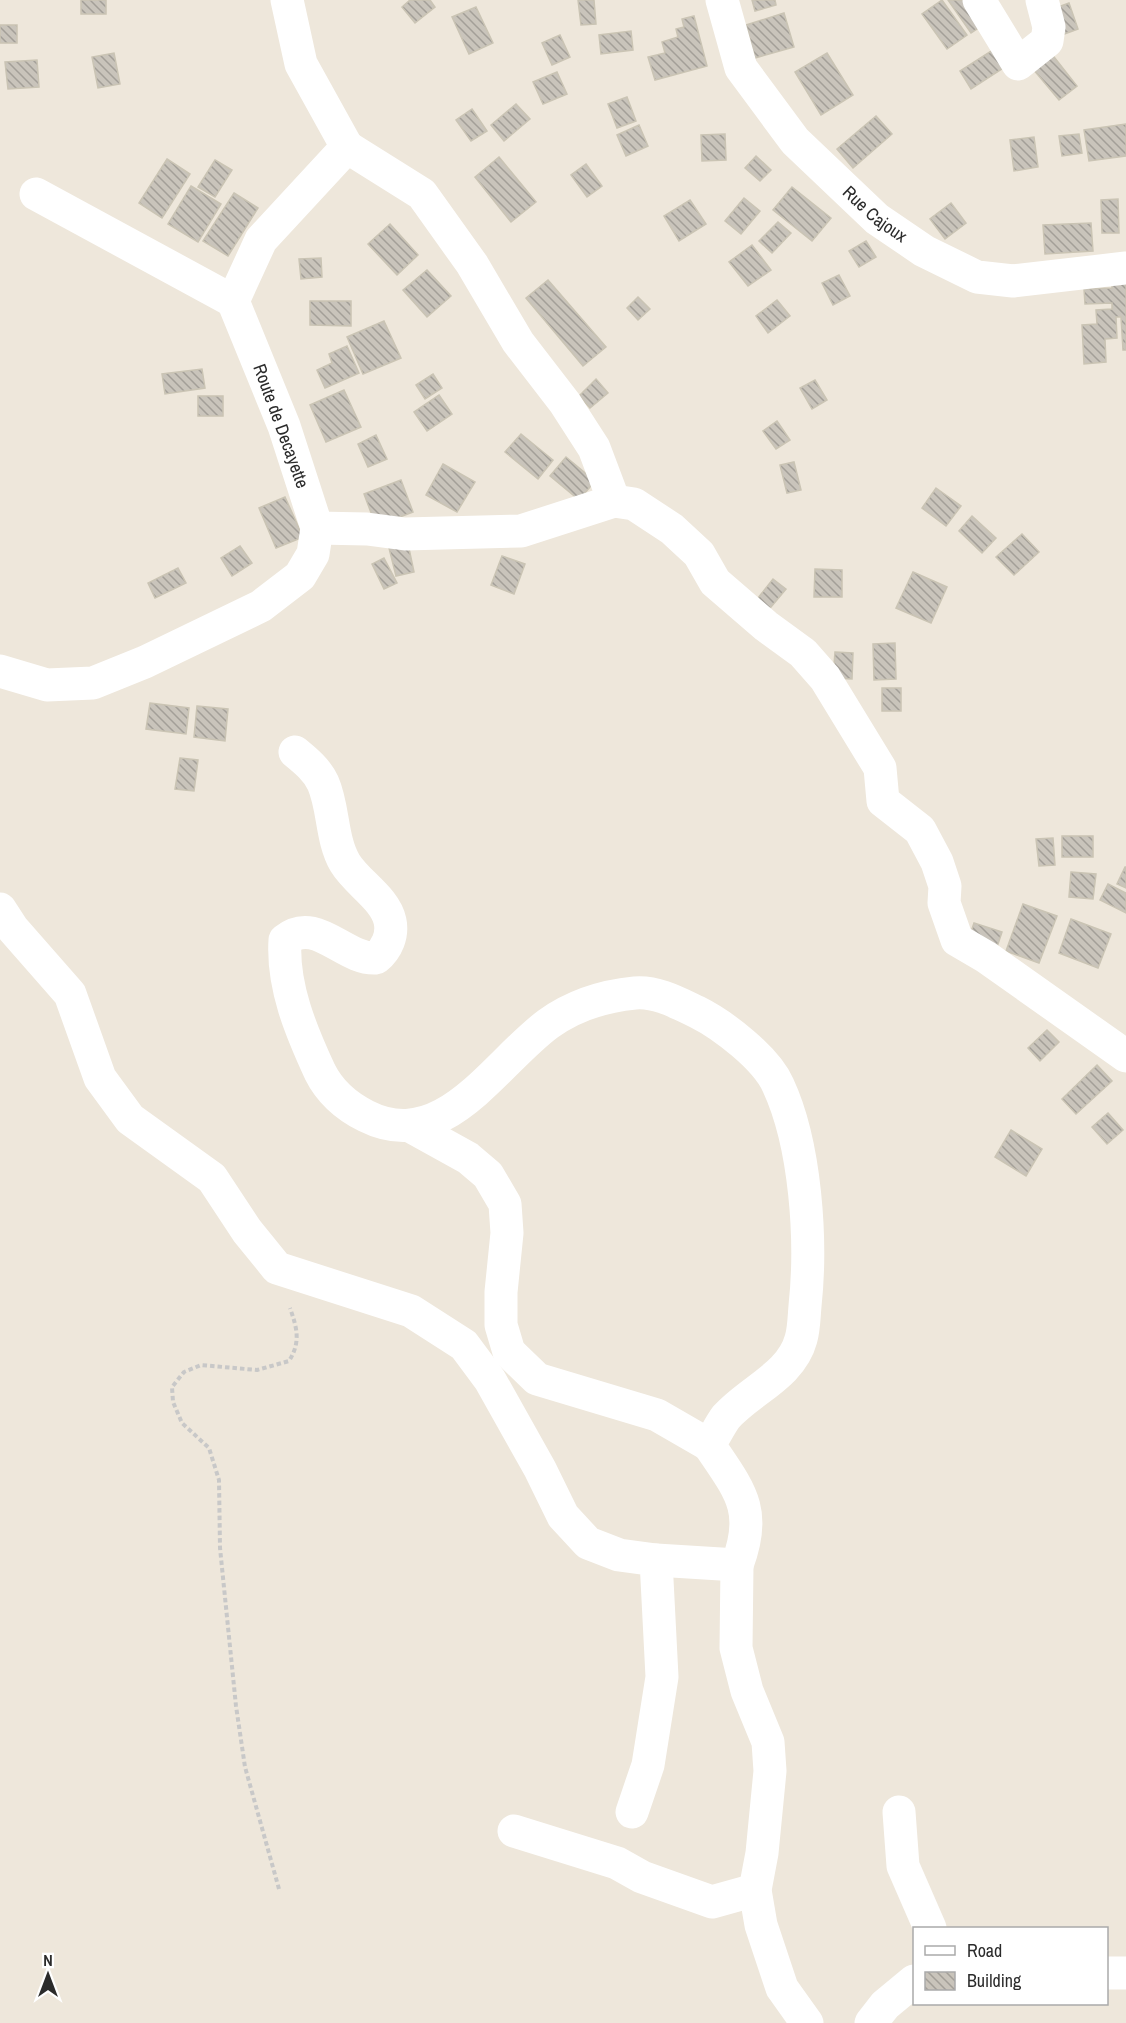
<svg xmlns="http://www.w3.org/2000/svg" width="1126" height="2023" viewBox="0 0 1126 2023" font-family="'Archivo Narrow',sans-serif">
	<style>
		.building { fill: url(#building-back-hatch); stroke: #cac4b4; stroke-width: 1.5 }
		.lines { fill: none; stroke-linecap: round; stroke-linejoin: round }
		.path { stroke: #c8c8c8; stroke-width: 4; stroke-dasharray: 4.5 3; stroke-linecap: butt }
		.minor { stroke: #fff; stroke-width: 33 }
		.labels { text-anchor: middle; stroke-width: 4.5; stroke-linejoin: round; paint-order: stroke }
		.street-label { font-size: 18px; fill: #2b2b2b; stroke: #fff }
	</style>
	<defs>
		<pattern id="building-back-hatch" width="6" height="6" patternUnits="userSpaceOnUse" patternTransform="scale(1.5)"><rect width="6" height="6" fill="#c9c4bb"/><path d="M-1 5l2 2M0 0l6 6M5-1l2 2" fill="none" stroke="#a39f98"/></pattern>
	</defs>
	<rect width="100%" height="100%" fill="#eee7db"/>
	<g class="building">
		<rect x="81" y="0" width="25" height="14"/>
		<polygon points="410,0 430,0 435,7 415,23 402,7"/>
		<polygon points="578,0 594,0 596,24 581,25"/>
		<polygon points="752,0 775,0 776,5 755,11"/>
		<polygon points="942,0 967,35 947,49 922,14"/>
		<polygon points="948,0 970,0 986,23 971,33"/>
		<polygon points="1069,3 1078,29 1059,36 1050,10"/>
		<polygon points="476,7 493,43 469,54 452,17"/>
		<polygon points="784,13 794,47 755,58 746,25"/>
		<polygon points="694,16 707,66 655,80 648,57 665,53 662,42 678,37 676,29 684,27 682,19"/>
		<rect x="0" y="25" width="17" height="18"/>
		<polygon points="631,31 633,50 601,54 599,35"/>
		<polygon points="560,35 570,57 552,65 542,43"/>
		<polygon points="999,46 1011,63 971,89 960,71"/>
		<polygon points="1047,48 1077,86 1059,100 1028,63"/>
		<polygon points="114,53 120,84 98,88 92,57"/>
		<polygon points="827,53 853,95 821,115 795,72"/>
		<polygon points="37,60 39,87 8,89 5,62"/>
		<polygon points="557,72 567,94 543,104 533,82"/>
		<polygon points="627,97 636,121 617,128 608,104"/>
		<polygon points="516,104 530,119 504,141 491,125"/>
		<polygon points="472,109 487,131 471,141 456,120"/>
		<polygon points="876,116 892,134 853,168 837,149"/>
		<polygon points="1126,124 1126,156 1089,161 1084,130"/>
		<polygon points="639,125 648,146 626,156 617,135"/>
		<polygon points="725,134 726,160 702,161 701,135"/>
		<polygon points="1079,134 1082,153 1062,156 1059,136"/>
		<polygon points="1034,137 1038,167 1014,171 1010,140"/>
		<polygon points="756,156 771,170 760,181 745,168"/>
		<polygon points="499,157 536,202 511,222 475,177"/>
		<polygon points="167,159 190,174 162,218 139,203"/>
		<polygon points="215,160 232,170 215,197 198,187"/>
		<polygon points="586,164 602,186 587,197 571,175"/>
		<polygon points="191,186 221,204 198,242 168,224"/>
		<polygon points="792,187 831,218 812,241 773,210"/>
		<polygon points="234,193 258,208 228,256 203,241"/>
		<polygon points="744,198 760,211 741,234 725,221"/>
		<polygon points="1118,199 1119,233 1102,233 1101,200"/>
		<polygon points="690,200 706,224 679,241 664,216"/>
		<polygon points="951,203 966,223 945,239 930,219"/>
		<polygon points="778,222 791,233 772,253 759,241"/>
		<polygon points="1091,223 1093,251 1045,254 1043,225"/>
		<polygon points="390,224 418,255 397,275 368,244"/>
		<polygon points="866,241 876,257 859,267 849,251"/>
		<polygon points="752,245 771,270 748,286 729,262"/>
		<polygon points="321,258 322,277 301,279 299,259"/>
		<polygon points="427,270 451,296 427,317 403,290"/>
		<polygon points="839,275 850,296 833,305 822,283"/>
		<polygon points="548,280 606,347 583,366 526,298"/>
		<polygon points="1126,282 1126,350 1123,350 1121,317 1116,317 1117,338 1105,339 1106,362 1084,364 1082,325 1097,324 1096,310 1112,309 1112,303 1085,304 1084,289 1112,288 1112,283"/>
		<polygon points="638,297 650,309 638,320 627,308"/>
		<polygon points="777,300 790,316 768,333 756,316"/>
		<polygon points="310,301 351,301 351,326 310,325"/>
		<polygon points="384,321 401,358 363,374 347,337"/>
		<polygon points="347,346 359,373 325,388 317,370 332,363 329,354"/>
		<polygon points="202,369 205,388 165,394 162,374"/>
		<polygon points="433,374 442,388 425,399 416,385"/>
		<polygon points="596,379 608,393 590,408 579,396"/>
		<polygon points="815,380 827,400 812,409 800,388"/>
		<polygon points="344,390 361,427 326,442 310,405"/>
		<polygon points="439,395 452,414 427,431 414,412"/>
		<rect x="198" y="396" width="25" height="20"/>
		<polygon points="777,421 790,440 776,449 763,431"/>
		<polygon points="521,434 553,460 538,479 505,452"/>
		<polygon points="376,435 387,459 368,467 358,444"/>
		<polygon points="566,457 595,481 579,500 550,476"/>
		<polygon points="794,462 801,490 787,493 780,465"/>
		<polygon points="443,464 475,482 457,512 426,495"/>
		<polygon points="401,480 413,512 376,526 364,494"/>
		<polygon points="936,488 961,506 946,526 922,508"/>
		<polygon points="285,497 303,537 276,548 259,508"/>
		<polygon points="972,516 996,538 982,553 959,531"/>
		<polygon points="1022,534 1039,552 1014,575 996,557"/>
		<polygon points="407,539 414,572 396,576 388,544"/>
		<polygon points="240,546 252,563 232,576 221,558"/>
		<polygon points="502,556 525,564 514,594 491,585"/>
		<polygon points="384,558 397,583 384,589 372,564"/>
		<polygon points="178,568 186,583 155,598 148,583"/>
		<polygon points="815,569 842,570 842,597 814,597"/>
		<polygon points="913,572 947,587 931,623 896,608"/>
		<polygon points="773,579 786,589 766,613 754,603"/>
		<polygon points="895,643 896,679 874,680 873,644"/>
		<polygon points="835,652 853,653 852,679 833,678"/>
		<rect x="882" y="688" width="19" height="23"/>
		<polygon points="150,703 189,708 186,734 146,729"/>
		<polygon points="197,706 228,709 225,741 194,737"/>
		<polygon points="180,758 198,760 194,791 175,789"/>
		<rect x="1062" y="836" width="31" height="21"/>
		<polygon points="1053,838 1055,865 1039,866 1036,839"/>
		<polygon points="1125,867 1126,867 1126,888 1117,884"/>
		<polygon points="1071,872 1096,874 1093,899 1069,897"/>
		<polygon points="1108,884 1126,893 1126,913 1100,900"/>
		<polygon points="1023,904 1057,916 1039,963 1006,951"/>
		<polygon points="1071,919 1111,934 1098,968 1059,953"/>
		<polygon points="974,923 1002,932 997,947 969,938"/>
		<polygon points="1047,1030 1059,1042 1040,1061 1028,1048"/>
		<polygon points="1097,1065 1112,1081 1076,1114 1062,1099"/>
		<polygon points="1108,1113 1123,1130 1107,1144 1092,1127"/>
		<polygon points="1011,1130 1042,1149 1026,1176 995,1157"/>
	</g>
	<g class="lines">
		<path class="path" d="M279,1889L245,1767L236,1706L220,1548L219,1480L209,1448L182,1423L173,1402L172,1387L184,1372L201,1365L257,1370L289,1361C301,1342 297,1328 290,1308"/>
		<g class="minor">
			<path id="s1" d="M722,0L741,68L795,141L877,219L924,251L977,277L1013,281L1126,268"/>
			<polyline points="979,0 1018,64 1047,41 1049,27 1042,0"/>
			<polyline points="347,147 422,194 472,264 518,342 565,403 594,448 614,501"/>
			<polyline points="36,194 233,301"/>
			<polyline points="317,528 367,529 405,534 521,531 614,501 634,504 672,529 699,554 715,582 766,626 803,653 825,678 880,768 883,801 920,830 937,862 945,886 944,903 957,940 986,957 1126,1056"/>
			<polyline points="0,671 47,685 93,683 145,662 261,606 300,576 313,554 317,528 284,426 233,301 261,240 347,147 301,64 287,0"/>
			<path d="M295,752C306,761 317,770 323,783C334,808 331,839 345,863C357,883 385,898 390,921C393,935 387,949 376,958C344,960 316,915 285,940C282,986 301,1031 320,1072C330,1092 346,1106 366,1116C443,1155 494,1064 548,1024C573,1006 604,996 635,993C656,991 678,1003 697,1012C723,1025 766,1058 778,1085C806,1145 812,1241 805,1306C804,1317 804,1329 801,1339C791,1376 750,1390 726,1417C720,1425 715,1436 709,1445C740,1491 758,1510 737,1565L656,1560"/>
			<polyline points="0,909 13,929 70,994 100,1078 130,1119 212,1178 247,1231 277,1268 411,1311 464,1345 490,1380 540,1469 563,1516 588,1543 619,1555 656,1560 662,1677 648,1765 632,1812"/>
			<polyline points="412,1127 468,1158 488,1175 505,1204 507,1233 501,1292 501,1325 509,1352 537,1379 657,1415 709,1445"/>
			<polyline points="737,1565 736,1648 747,1691 768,1742 770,1771 762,1853 755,1890 761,1925 782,1988 807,2023"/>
			<polyline points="899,1812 903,1866 930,1928"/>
			<polyline points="514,1831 617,1863 642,1877 712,1902 755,1890"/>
			<polyline points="1106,1973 1126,1973"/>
			<polyline points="871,2023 885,2005 914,1981"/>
		</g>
	</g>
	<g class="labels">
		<g class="street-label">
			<text dy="6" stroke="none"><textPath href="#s1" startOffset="270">Rue Cajoux</textPath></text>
			<text transform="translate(281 426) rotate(70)" y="6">Route de Decayette</text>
		</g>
	</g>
	<rect x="913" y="1927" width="195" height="78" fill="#ffffff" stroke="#aaaaaa" stroke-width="1.5"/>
	<rect x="925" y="1946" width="30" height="9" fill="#ffffff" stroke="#aaaaaa" stroke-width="1.5"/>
	<text x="967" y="1957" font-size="18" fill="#2b2b2b">Road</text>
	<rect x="925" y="1972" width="30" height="18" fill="url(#building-back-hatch)" stroke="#aaaaaa" stroke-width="1.5"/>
	<text x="967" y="1987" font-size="18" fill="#2b2b2b">Building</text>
	<g transform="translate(48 1975)" stroke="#ffffff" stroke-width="4.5" paint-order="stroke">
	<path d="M0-4.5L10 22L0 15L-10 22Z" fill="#2b2b2b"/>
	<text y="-9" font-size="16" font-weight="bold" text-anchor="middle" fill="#2b2b2b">N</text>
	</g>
</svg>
